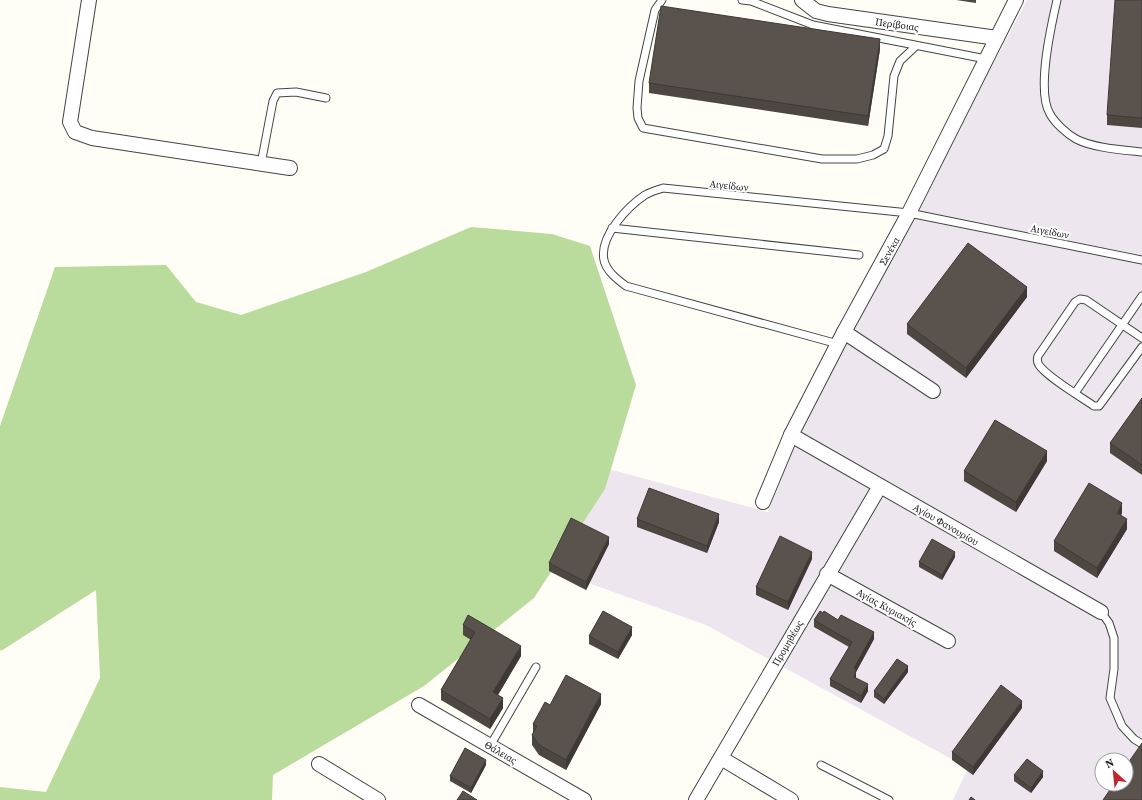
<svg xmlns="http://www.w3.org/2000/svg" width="1142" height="800" viewBox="0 0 1142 800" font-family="'Source Serif 4',serif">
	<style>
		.industrial { fill: #eee6ef; fill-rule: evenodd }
		.forest { fill: #b9dc9c }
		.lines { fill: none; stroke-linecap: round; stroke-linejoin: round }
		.lane-casing { stroke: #444; stroke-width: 9 }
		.street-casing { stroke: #444; stroke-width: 16 }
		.lane { stroke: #fff; stroke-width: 7 }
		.street { stroke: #fff; stroke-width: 14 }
		.wall { fill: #4d4742 }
		.shaded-wall { fill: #3f3936 }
		.building { fill: #5a524d; stroke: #3f3936 }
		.labels { text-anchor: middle; stroke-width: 4; stroke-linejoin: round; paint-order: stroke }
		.street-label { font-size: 10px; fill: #111; stroke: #fff }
	</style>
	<rect width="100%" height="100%" fill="#fffdf5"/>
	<path class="industrial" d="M1027,0H1142V800H953L968,768L706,625L535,564L594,465L768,512L803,424ZM1102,760H1126V784H1102Z"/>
	<polygon class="forest" points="471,227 552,234 590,246 636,385 605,489 534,598 424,686 273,775 272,800 0,800 0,787 46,792 100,678 96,590 1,651 0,649 0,426 55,267 166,265 196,302 241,315 366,272"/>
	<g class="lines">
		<defs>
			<g id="lane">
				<polyline points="662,0 655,10 639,81 637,108 638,118 643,128 822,159 857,159 873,155 884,149 888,136 894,76 900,61 916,46"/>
				<polyline points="742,0 751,1 813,25 986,59"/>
				<path d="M1057,0C1051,26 1036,91 1050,114C1055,123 1067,134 1076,139C1093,148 1123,150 1142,152"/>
				<polyline points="261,164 273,101 277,93 296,92 326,98"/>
				<polyline points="612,228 859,255"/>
				<path d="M1142,338L1086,300L1080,299L1075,302L1038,356C1037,359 1037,362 1039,365C1047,377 1081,397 1094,406H1099L1142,347"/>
				<path d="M838,344L626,286C618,280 606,271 604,260C599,237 627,207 645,195C650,192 657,190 663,188L909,213L1142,260"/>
				<polyline points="1075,393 1142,296"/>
				<polyline points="1101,612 1109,623 1114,638 1114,669 1110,698 1122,726 1134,739 1142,744"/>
				<polyline points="490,746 536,667"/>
				<polyline points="821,765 889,800"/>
			</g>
			<g id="street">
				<polyline points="89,0 70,122 75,132 92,138 290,168"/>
				<polyline points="802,0 816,11 828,14 997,38"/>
				<polyline points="844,332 933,391"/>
				<polyline points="791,435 1101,612"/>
				<polyline points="763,502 791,435 844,332 909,213 1016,0"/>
				<polyline points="827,574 948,641"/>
				<polyline points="419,705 584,800"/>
				<polyline points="721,758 791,800"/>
				<polyline points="319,764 378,800"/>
				<polyline points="696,800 880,486"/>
			</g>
		</defs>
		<use href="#lane" class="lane-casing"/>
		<use href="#street" class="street-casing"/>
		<use href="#lane" class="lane"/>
		<use href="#street" class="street"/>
	</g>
	<g class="wall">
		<polygon points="956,0 976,0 976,3"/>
		<polygon points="1142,0 1142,128 1107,125 1107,115"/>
		<polygon points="880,49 868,126 649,93 649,83"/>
		<polygon points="1027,297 966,378 907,334 907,324"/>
		<polygon points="1142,398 1142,475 1110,453 1110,443"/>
		<polygon points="1047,461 1016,512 964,481 964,471"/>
		<polygon points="1122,513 1121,515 1127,529 1097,578 1054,551 1054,541"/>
		<polygon points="637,519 719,522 707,553 637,527"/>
		<polygon points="609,544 586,590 549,571 549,563"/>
		<polygon points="955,557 942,580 919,567 919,562"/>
		<polygon points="812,559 788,610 756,595 756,587"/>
		<polygon points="814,620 874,639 856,672 856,678 868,691 861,703 830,686 830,679 849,647 814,627"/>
		<polygon points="463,625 521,656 498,695 503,708 490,729 441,700 441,690 471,640 463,635"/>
		<polygon points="632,635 618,659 589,644 589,636"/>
		<polygon points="908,672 884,704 874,697 874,691"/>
		<polygon points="601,704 566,770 539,755 532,745 532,735 533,733 533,724 550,705"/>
		<polygon points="1022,708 973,775 952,760 952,752"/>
		<polygon points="486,765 471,793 450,781 450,776"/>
		<polygon points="1014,775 1043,777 1031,793 1014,781"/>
	</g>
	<g class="shaded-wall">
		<polygon points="880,39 880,49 868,126 868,116"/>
		<polygon points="1027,287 1027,297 966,378 966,368"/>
		<polygon points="1047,451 1047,461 1016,512 1016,502"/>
		<polygon points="1122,503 1122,513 1117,523 1117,513"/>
		<polygon points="719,514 719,522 707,553 707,546"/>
		<polygon points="1127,519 1127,529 1097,578 1097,568"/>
		<polygon points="609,537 609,544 586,590 586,582"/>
		<polygon points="812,552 812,559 788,610 788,602"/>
		<polygon points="955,552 955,557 942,580 942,575"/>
		<polygon points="632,627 632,635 618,659 618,652"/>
		<polygon points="874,632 874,639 856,672 856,676 854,684 854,668"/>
		<polygon points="521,646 521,656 493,703 493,692"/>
		<polygon points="908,666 908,672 884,704 884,699"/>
		<polygon points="868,684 868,691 861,703 861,696"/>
		<polygon points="601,694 601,704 566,770 566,760"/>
		<polygon points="503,698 503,708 490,729 490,719"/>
		<polygon points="1022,701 1022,708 973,775 973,767"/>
		<polygon points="486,760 486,765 471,793 471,788"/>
		<polygon points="1043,771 1043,777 1031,793 1031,788"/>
	</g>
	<g class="building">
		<polygon points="1115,0 1142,0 1142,118 1107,115"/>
		<polygon points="661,6 880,39 868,116 649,83"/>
		<polygon points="968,243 1027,287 966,368 907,324"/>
		<polygon points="1142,398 1142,465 1110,443"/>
		<polygon points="995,420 1047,451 1016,502 964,471"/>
		<polygon points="1089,483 1122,503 1117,513 1127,519 1097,568 1054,541"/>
		<polygon points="649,488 719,514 707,546 637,519"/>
		<polygon points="571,518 609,537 586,582 549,563"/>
		<polygon points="780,536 812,552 788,602 756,587"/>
		<polygon points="932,539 955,552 942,575 919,562"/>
		<polygon points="603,611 632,627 618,652 589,636"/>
		<polygon points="820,611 823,613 824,611 838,620 841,615 874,632 854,668 856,669 854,677 868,684 861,696 830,679 852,642 814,620"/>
		<polygon points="468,615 521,646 493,692 503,698 490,719 441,690 475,632 463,625"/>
		<polygon points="897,659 908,666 884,699 874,691"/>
		<polygon points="566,675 601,694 566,760 539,745 532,735 537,726 533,724 545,702 550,705"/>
		<polygon points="1001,685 1022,701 973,767 952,752"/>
		<polygon points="1142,743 1142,800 1103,800 1114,784 1126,784 1126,766"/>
		<polygon points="465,748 486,760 471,788 450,776"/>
		<polygon points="1027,759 1043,771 1031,788 1014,775"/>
		<polygon points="463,791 477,800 457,800"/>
		<polygon points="971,797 975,800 969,800"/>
	</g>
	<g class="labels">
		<g class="street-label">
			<text transform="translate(897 24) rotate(8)" y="4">Περίβοιας</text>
			<text transform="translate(729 185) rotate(6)" y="4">Αιγείδων</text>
			<text transform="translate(1050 231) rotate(11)" y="4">Αιγείδων</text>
			<text transform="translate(889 251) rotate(-61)" y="4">Σενέκα</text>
			<text transform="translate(946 524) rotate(30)" y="4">Αγίου Φανουρίου</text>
			<text transform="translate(887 607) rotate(29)" y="4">Αγίας Κυριακής</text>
			<text transform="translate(787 643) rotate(-60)" y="4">Προμηθέως</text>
			<text transform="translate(501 752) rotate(30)" y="4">Θάλειας</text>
		</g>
	</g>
	<g transform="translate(1114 772) rotate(333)"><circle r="19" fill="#ffffff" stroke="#a0a0a0"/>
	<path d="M0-3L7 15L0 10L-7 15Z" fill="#c4262e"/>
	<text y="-6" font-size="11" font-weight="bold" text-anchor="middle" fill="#111111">N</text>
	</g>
</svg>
